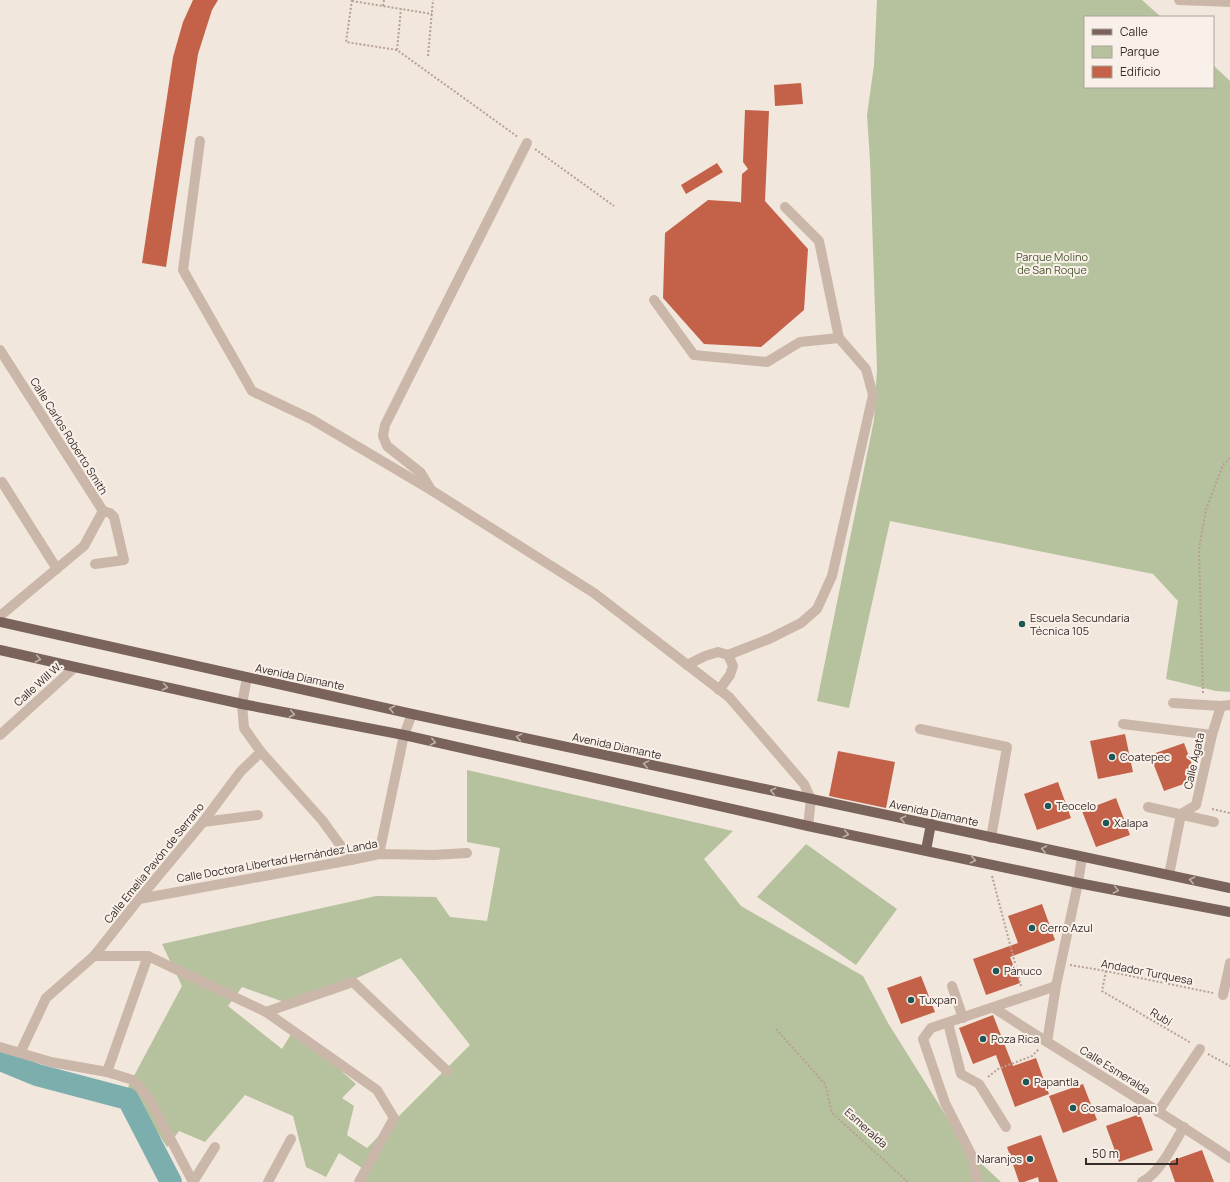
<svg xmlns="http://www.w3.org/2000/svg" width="1230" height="1182" viewBox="0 0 1230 1182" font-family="Manrope,sans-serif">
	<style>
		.green { fill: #b6c19d; fill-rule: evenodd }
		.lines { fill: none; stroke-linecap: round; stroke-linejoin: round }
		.river { stroke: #7caeae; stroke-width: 22 }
		.building { fill: #c46249 }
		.path { stroke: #b6a193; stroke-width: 2; stroke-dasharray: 2 2; stroke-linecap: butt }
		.minor { stroke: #cab7a9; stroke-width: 10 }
		.major { stroke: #79635a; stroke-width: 10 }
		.oneway { stroke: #bfb1a9 }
		.poi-dot { fill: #1f5758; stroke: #f9f1e9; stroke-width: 1.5 }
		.labels { text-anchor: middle; stroke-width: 4; stroke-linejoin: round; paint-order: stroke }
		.park-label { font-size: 11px; fill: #48552d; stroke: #f9f1e9 }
		.street-label { font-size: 11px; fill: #372d29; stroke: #f9f1e9 }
		.poi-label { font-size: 11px; fill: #372d29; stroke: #f9f1e9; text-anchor: start }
	</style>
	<rect width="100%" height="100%" fill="#f2e7dd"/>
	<g class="green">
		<polygon points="877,0 1142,0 1161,17 1085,17 1085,87 1213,87 1213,65 1230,81 1230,692 1216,691 1166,679 1178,601 1153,574 890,521 849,708 817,701 874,420 877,369 870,160 867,115 874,65"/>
		<path d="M467,770L733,831L704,859L741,906L863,976L888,1023L968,1151L1001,1182H356L362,1168L339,1153L326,1177L306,1167L293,1116L245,1095L205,1142L179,1131L167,1147L128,1087L182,986L162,944L376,896L436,897L450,917L487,921L500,848L467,842ZM401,958L470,1045L367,1148L347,1135L354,1106L342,1098L356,1084L294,1029L282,1049L228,1006L242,987L295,1006Z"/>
		<polygon points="806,844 897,909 856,965 757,897"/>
	</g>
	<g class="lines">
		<polyline class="river" points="0,1060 37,1075 128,1099 171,1182"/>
	</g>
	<g class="building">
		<polygon points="193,0 218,0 212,10 198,54 166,267 142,263 173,57 183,22"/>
		<polygon points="801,83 803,104 775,106 774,85"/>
		<polygon points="745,110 769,111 765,201 808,249 804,310 761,347 704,344 663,298 665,233 708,200 740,202 741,203 742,174 748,169 743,162"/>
		<polygon points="717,163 723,172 686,194 681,185"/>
		<polygon points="1125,734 1133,772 1098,779 1090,741"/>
		<polygon points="1184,743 1196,775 1195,780 1164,791 1150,755"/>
		<polygon points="838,751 895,762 886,808 829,796"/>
		<polygon points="1058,782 1071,818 1037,830 1024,794"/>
		<polygon points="1116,798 1130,835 1096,847 1082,811"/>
		<polygon points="1042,904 1055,940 1010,957 1020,983 986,995 973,959 1018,943 1008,916"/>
		<polygon points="921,976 935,1012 901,1024 887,988"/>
		<polygon points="993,1015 1013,1066 1036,1058 1049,1094 1015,1107 996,1055 973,1064 959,1028"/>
		<polygon points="1083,1084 1097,1120 1063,1133 1049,1096"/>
		<polygon points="1140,1114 1153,1150 1119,1162 1106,1126"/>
		<polygon points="1041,1135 1058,1182 1039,1182 1038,1177 1024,1182 1019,1182 1007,1147"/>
		<polygon points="1202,1150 1214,1182 1175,1182 1169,1165 1171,1161"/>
	</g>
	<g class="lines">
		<g class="path">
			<polyline points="352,0 346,42 397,50 518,137"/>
			<polyline points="352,1 432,14"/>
			<polyline points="383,6 384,0"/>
			<polyline points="397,50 401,9"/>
			<polyline points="428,56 433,0"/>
			<polyline points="535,149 614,206"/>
			<polyline points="1203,693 1199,549 1206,509 1223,465 1230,458"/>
			<polyline points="1212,809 1230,813"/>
			<polyline points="992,876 1021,986"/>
			<polyline points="1070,965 1106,971 1213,993"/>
			<polyline points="1106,971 1102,991 1191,1043"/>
			<polyline points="776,1029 825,1084 832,1113 908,1182"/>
			<polyline points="1208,1054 1230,1066"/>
			<polyline points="988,1077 998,1069 1032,1056 1039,1049"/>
		</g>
		<g class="minor">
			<polyline points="1179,0 1230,2"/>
			<polyline points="200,141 183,270 252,391 311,419 431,490 594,593 729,697 804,784 811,799 808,826"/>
			<polyline points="654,300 694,355 767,362 800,342 839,338"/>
			<polyline points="0,350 103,511"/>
			<polyline points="2,482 57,569"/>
			<polyline points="430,488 421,473 387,446 383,436 385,425 527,143"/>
			<polyline points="95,564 124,560 114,517 110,513 103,511"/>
			<polyline points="0,616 84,546 103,511"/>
			<polyline points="728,655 769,639 801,623 817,609 832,576 873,395 866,369 839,338 819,241 785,207"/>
			<polyline points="687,665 705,656 718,652 728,655 733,666 730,675 719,690"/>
			<polyline points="247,678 242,704 244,728 261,752 322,820 351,860"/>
			<polyline points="1173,703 1221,706 1230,705"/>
			<polyline points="1123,724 1212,735"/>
			<polyline points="920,729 1007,747 991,838"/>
			<polyline points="0,735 75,667"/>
			<polyline points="1148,807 1214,822"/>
			<polyline points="203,822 258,815"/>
			<polyline points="379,854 404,735 412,714"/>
			<polyline points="1169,875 1181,814 1196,805 1212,735 1221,706"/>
			<polyline points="139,899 351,860 379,854 433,855 467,853"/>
			<polyline points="94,956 148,956 266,1012 377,1090 394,1118 359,1182"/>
			<polyline points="952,986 963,1018"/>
			<polyline points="1223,995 1230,963"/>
			<path d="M994,1008C1072,1059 1153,1106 1230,1158"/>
			<polyline points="266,1012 353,982 447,1071"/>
			<polyline points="948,1023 961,1074 979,1084 1006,1127"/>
			<polyline points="1047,1042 1056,986 1078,883 1082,857"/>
			<polyline points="0,1047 51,1062 107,1072 133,1080 149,1098 193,1182"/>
			<polyline points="20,1053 46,998 94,956 139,899 203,822 241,771 261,752"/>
			<polyline points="107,1072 148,956"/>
			<polyline points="1158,1112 1200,1049"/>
			<polyline points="193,1182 215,1147"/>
			<polyline points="268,1182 291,1139"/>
			<polyline points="978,1182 971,1154 945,1103 923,1039 931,1028 1056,986"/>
			<path d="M1142,1182C1161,1172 1173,1144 1184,1127"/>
		</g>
		<g class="major">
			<polyline points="0,622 412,714 1230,888"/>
			<polyline points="0,650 75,667 242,704 404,735 808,826 1078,883 1230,912"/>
			<polyline points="926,850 931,824"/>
		</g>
	</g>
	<defs><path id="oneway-chevron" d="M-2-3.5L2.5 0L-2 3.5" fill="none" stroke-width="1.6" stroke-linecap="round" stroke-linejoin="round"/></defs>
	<g class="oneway">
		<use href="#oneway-chevron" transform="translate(38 659) rotate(13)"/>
		<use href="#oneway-chevron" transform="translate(165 687) rotate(12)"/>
		<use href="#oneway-chevron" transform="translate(392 709) rotate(-168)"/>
		<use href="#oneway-chevron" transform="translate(292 714) rotate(11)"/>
		<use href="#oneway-chevron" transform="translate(519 737) rotate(-168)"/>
		<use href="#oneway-chevron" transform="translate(433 742) rotate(13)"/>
		<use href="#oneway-chevron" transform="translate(646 764) rotate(-168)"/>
		<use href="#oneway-chevron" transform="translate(773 791) rotate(-168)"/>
		<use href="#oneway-chevron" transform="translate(903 819) rotate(-168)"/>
		<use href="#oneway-chevron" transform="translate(846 834) rotate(12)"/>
		<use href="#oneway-chevron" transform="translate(1044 849) rotate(-168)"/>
		<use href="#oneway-chevron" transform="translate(973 860) rotate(12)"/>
		<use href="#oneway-chevron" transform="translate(1192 880) rotate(-168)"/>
		<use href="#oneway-chevron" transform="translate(1116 890) rotate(11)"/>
	</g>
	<g class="poi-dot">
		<circle cx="1022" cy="624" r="4"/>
		<circle cx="1112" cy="757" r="4"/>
		<circle cx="1048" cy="806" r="4"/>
		<circle cx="1106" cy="823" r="4"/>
		<circle cx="1032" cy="928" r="4"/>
		<circle cx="996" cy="971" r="4"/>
		<circle cx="911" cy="1000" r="4"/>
		<circle cx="983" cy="1039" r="4"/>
		<circle cx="1026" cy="1082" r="4"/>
		<circle cx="1073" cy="1108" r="4"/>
		<circle cx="1030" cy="1159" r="4"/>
	</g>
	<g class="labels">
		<g class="park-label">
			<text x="1052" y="261">Parque Molino<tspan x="1052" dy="13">de San Roque</tspan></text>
		</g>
		<g class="street-label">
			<text transform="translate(69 436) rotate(58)" y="4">Calle Carlos Roberto Smith</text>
			<text transform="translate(300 677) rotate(12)" y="4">Avenida Diamante</text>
			<text transform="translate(38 684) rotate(-42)" y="4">Calle Will W.</text>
			<text transform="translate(617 746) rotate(12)" y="4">Avenida Diamante</text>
			<text transform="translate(1194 761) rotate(-77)" y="4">Calle Ágata</text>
			<text transform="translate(934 813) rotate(12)" y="4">Avenida Diamante</text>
			<text transform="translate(277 861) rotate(-10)" y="4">Calle Doctora Libertad Hernández Landa</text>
			<text transform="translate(154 863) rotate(-51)" y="4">Calle Emelia Pavón de Serrano</text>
			<text transform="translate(1147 972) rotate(11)" y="4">Andador Turquesa</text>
			<text transform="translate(1161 1017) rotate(31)" y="4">Rubí</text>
			<text transform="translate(1115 1070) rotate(32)" y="4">Calle Esmeralda</text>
			<text transform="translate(866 1128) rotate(42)" y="4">Esmeralda</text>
		</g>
		<g class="poi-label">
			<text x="1030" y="622">Escuela Secundaria<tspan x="1030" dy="13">Técnica 105</tspan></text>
			<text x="1120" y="761">Coatepec</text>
			<text x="1056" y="810">Teocelo</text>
			<text x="1114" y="827">Xalapa</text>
			<text x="1040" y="932">Cerro Azul</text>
			<text x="1004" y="975">Pánuco</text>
			<text x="919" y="1004">Tuxpan</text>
			<text x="991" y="1043">Poza Rica</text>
			<text x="1034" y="1086">Papantla</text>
			<text x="1081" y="1112">Cosamaloapan</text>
			<text x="1022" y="1163" text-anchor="end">Naranjos</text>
		</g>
	</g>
	<rect x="1084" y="16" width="130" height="72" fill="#f9f1e9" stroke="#aba39c"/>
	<rect x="1092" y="29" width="20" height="6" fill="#79635a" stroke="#aba39c"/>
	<text x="1120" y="36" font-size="12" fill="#372d29">Calle</text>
	<rect x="1092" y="46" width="20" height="12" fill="#b6c19d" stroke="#aba39c"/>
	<text x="1120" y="56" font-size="12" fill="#372d29">Parque</text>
	<rect x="1092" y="66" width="20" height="12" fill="#c46249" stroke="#aba39c"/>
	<text x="1120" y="76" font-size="12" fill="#372d29">Edificio</text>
	<path d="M1086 1158v6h91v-6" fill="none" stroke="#372d29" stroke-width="2"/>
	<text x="1092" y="1158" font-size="12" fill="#372d29" stroke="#f9f1e9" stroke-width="3" paint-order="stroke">50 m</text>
</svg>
